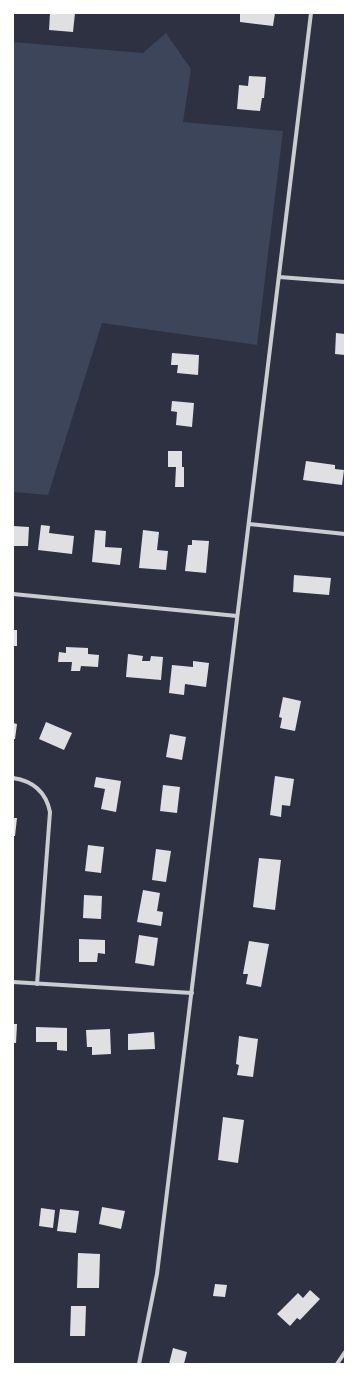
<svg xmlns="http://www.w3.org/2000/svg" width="358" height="1377" viewBox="0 0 358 1377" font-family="Lora,serif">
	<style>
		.green { fill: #3c4559 }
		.building { fill: #e0e0e3 }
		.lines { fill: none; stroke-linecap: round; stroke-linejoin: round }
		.minor { stroke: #caccd0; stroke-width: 4 }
	</style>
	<rect width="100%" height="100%" fill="#2d3142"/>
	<polygon class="green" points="166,33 191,69 183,122 283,131 257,345 102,323 48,495 13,492 13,42 143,53"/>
	<g class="building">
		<polygon points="50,13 75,13 73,32 49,30"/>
		<polygon points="240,13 275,13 273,26 240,22"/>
		<polygon points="249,76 266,77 264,98 262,98 260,111 237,109 239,85 248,86"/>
		<polygon points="336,333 345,334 345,355 335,354"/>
		<polygon points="172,353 199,355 198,375 177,373 178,365 171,365"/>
		<polygon points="172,401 194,403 192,427 176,425 177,412 171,411"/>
		<polygon points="168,451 182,451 182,467 184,467 184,487 175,487 176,467 168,467"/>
		<polygon points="306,461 335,465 335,469 344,470 342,485 303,480"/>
		<polygon points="41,525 50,526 49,533 74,536 72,554 38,550"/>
		<polygon points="13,526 29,527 28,546 13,546"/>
		<polygon points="95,530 106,531 105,547 122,548 120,565 92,562"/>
		<polygon points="143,530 159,532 157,550 168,551 166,570 139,568"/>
		<polygon points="192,540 209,541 206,573 185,571 188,545 192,545"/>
		<polygon points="294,575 331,578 329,595 293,592"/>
		<rect x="13" y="630" width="4" height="16"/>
		<polygon points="66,647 88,648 88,654 99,655 98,667 81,666 80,671 71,671 72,662 58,662 59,652 66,653"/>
		<polygon points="128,654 143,656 142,661 150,661 151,656 163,657 161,680 126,677"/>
		<polygon points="193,661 209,663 206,687 185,684 184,695 169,693 172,665 193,667"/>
		<polygon points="283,697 301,701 295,731 280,728 282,718 279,717"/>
		<polygon points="46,722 72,733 64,750 39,739"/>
		<polygon points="13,723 17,724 15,739 13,739"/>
		<polygon points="170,734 186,737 182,760 166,757"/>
		<polygon points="275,776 294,779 290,806 282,805 281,817 270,815"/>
		<polygon points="96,777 121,781 116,812 101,809 105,789 94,787"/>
		<polygon points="163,785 180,787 177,813 160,811"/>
		<polygon points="13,818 17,818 15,836 13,836"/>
		<polygon points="88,845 104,847 101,873 85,871"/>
		<polygon points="156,849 171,851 166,882 152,880"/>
		<polygon points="259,858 281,860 275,910 253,907"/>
		<polygon points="143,890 160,893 157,911 163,912 161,926 137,922"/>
		<polygon points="84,895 102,896 101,919 83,918"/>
		<polygon points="139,935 158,938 154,966 135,963"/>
		<polygon points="79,939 105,940 105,954 98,953 97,962 79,962"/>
		<polygon points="249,941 269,944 261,987 246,984 248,974 243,974"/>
		<polygon points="13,1024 17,1024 16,1043 13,1043"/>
		<polygon points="36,1027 67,1028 67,1051 57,1050 57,1042 36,1042"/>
		<polygon points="110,1029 111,1054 92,1055 92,1047 87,1047 86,1030"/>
		<polygon points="154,1032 155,1049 128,1050 128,1034"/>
		<polygon points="239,1036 258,1039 253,1077 237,1075 239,1065 236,1064"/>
		<polygon points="223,1117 244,1120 238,1163 218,1160"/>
		<polygon points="102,1207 125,1211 121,1229 99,1224"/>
		<polygon points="41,1208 55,1210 53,1228 39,1226"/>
		<polygon points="60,1209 79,1211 76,1233 57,1231"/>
		<polygon points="78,1253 100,1254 99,1288 77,1288"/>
		<polygon points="215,1284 227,1285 225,1297 213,1296"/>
		<polygon points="310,1290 320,1299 300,1320 297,1318 290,1326 277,1314 298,1293 303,1298"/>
		<polygon points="71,1306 86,1306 85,1336 70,1336"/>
		<polygon points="173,1348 187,1352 184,1364 169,1364"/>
	</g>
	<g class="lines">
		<g class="minor">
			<polyline points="279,277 345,282"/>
			<polyline points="249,524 345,534"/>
			<polyline points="13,594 237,616"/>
			<path d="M13,778C33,781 46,792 50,812L37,984"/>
			<polyline points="13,982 192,993"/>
			<polyline points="139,1364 157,1274 311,13"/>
			<polyline points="337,1364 345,1352"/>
		</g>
	</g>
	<rect width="358" height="1377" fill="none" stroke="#ffffff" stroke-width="28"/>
</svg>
